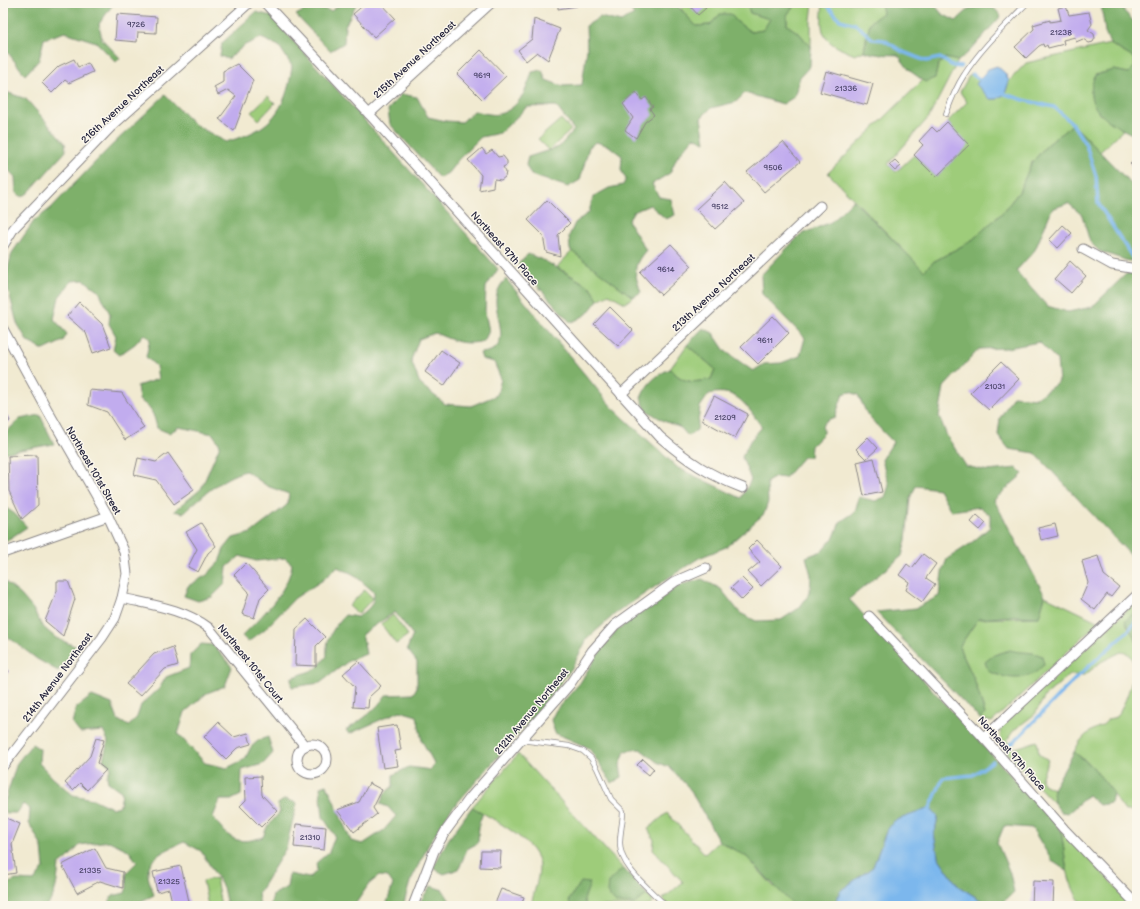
<svg xmlns="http://www.w3.org/2000/svg" width="1140" height="909" viewBox="0 0 1140 909" font-family="'Balsamiq Sans',sans-serif">
	<style>
		.green { fill: #9ecc7a; stroke: #60775a }
		.forest { fill: #7eb06a; stroke: #506952 }
		.water { fill: #7cb7ed; stroke: #4f6c94 }
		.lines { fill: none; stroke-linecap: round; stroke-linejoin: round }
		.stream { stroke: #7cb7ed; stroke-width: 3.5 }
		.building { fill: #c1acee }
		.service-casing { stroke: #8a8686; stroke-width: 6 }
		.minor-casing { stroke: #8a8686; stroke-width: 11 }
		.service { stroke: #fff; stroke-width: 4.5 }
		.minor { stroke: #fff; stroke-width: 9 }
		.labels { text-anchor: middle; stroke-width: 3; stroke-linejoin: round; paint-order: stroke }
		.number-label { font-size: 8px; fill: #4a4468 }
		.street-label { font-size: 10px; fill: #22223b; stroke: #fbf7ec }
	</style>
	<rect width="100%" height="100%" fill="#fbf7ec"/>
	<filter id="ink" filterUnits="userSpaceOnUse"><feTurbulence type="fractalNoise" baseFrequency=".025" numOctaves="2"/><feDisplacementMap in="SourceGraphic" scale="8" xChannelSelector="R" yChannelSelector="G"/><feConvolveMatrix kernelMatrix="1 2 1 2 8 2 1 2 1" color-interpolation-filters="sRGB"/></filter>
	<filter id="wash" filterUnits="userSpaceOnUse"><feTurbulence type="fractalNoise" baseFrequency=".012" numOctaves="4" result="noise"/><feDisplacementMap in="SourceGraphic" scale="16" xChannelSelector="R" yChannelSelector="G"/><feGaussianBlur stdDeviation="0.9" result="paint"/><feColorMatrix in="noise" values="0 0 0 0 0 0 0 0 0 0 0 0 0 0 0 0 0 1.4 0 .05"/><feComposite in="paint" operator="in"/></filter>
	<g filter="url(#wash)">
		<rect width="100%" height="100%" fill="#f1ead1"/>
		<g class="green">
			<polygon points="686,3 747,3 750,13 770,19 764,30 750,32 736,21 720,14 710,25 696,26 681,9"/>
			<polygon points="796,3 813,3 811,20 811,48 800,34 787,25 787,15"/>
			<path d="M823,3H881L883,13L867,33L864,51L855,55C823,42 819,37 823,3Z"/>
			<polygon points="1110,44 1135,59 1135,66 1128,73 1114,70 1095,75 1091,96 1099,113 1123,130 1100,152 1073,124 1046,146 1031,164 1019,192 1002,213 971,241 933,262 924,271 828,173 923,80 935,78 938,65 946,58 958,61 929,117 888,164 896,172 914,155 936,177 968,145 947,122 967,102 960,92 970,74 979,79 977,84 990,99 997,99 1005,94 1009,81 1026,63"/>
			<polygon points="268,96 275,103 259,120 251,112"/>
			<polygon points="561,119 571,130 549,150 538,139"/>
			<polygon points="572,251 633,297 625,303 609,294 598,300 592,288 557,267"/>
			<path d="M687,345L715,369L711,379C692,383 685,384 670,369Z"/>
			<polygon points="364,590 373,598 358,614 349,606"/>
			<polygon points="1045,596 1099,622 992,722 980,719 985,714 974,679 959,647 978,619 1039,617"/>
			<path d="M1137,601V610L1125,621L1137,642V811H1125L1092,766L1074,752C1079,742 1083,736 1093,730C1099,726 1104,726 1108,719L1117,717C1125,704 1140,668 1130,655C1128,653 1124,653 1121,652L1101,662L1085,675H1069L1045,696L1035,714L1014,730L1007,740L1013,749L1037,741L1039,754L1048,760L1041,779L1043,784L1053,789L1054,803L1011,758L1001,742L1000,728Z"/>
			<polygon points="393,615 408,635 396,644 381,624"/>
			<path d="M518,754L653,901L650,906H531C533,894 539,879 539,867C539,842 491,818 472,807Z"/>
			<polygon points="667,813 705,854 719,841 747,857 774,887 848,824 930,823 879,861 837,906 669,906 663,899 683,882 653,850 654,840 648,829"/>
			<path d="M1061,830L1134,906H1084C1066,886 1065,856 1061,830Z"/>
			<polygon points="216,878 221,906 208,906 203,881"/>
		</g>
		<g class="forest">
			<polygon points="3,3 114,3 99,24 102,39 120,58 116,62 96,42 65,32 44,39 39,60 25,75 3,46"/>
			<polygon points="342,3 357,3 345,26 344,43 330,51 296,15 312,6 331,11"/>
			<path d="M624,3H675L696,26L710,25L720,14H731L736,21L751,32L763,30L770,19L750,13L747,3H796L787,15V25L800,34L811,48L810,66L800,77L794,97L783,104L745,93L736,102L711,108L701,118L705,142L694,137L677,157L670,173L652,184L659,197L671,199L675,215L666,219L650,205L633,212L628,221L646,250C632,267 634,272 641,292L633,297L570,250L569,236L575,223L589,212L593,197L609,188L623,185L626,179L621,170L622,156L609,146L596,142L589,147L580,180L568,187L531,175L526,165L528,157L559,147L574,130L556,106L527,107L500,133L481,137L458,160L448,173L439,178L390,124L388,110L401,94L417,97L428,117L446,121L462,122L474,111C481,112 493,116 499,114C519,109 527,89 532,72L542,70L546,80L562,86L582,85L587,49L586,26L600,17L621,22L634,14Z"/>
			<path d="M881,3H933L942,14L956,21L968,10L983,4L995,9L1001,16L969,52L958,61L945,58L938,65L935,78L925,82L910,71L898,55C884,54 877,56 864,51L870,22L883,13Z"/>
			<path d="M1101,3H1123L1124,11L1137,25V133L1134,135C1118,127 1094,116 1091,96C1090,90 1093,81 1095,75L1114,70L1128,73L1135,66V59L1110,44L1105,32Z"/>
			<path d="M256,12L271,16L498,269L486,287L485,312L489,331L484,341C464,346 454,341 435,333L419,339L411,360L420,384L445,404L471,406L497,395L501,379L494,362L482,359L480,353C514,351 496,320 496,301C496,292 500,285 506,279L611,406L678,468L741,498L751,480L742,457L750,441L762,427C747,407 738,387 709,394L700,407L697,430L688,436L681,428L664,421L646,410L641,398C647,383 656,375 670,369C685,384 692,383 711,379L715,369L687,345L703,328L713,333L725,351L753,371L764,364L781,363L800,356L805,338L762,294L761,275L800,235L831,222L853,200L924,271L933,262L971,241L1002,213L1019,192L1031,164L1046,146L1073,124L1137,190V260L1128,261L1099,251L1090,242L1082,215L1068,203L1052,209L1035,250L1016,271L1047,306L1068,312L1092,307L1126,274H1137V562L1035,453L1009,449L998,435L1000,418L1013,396L1036,398L1059,382L1057,360L1039,342L1007,348L979,349L944,387L939,416L947,436L966,466L988,471L1017,468L1023,474L994,500L1045,596L1039,617L1013,616L978,619L959,647L974,679L985,714L980,719L876,612L916,608L939,596L942,572L947,559L970,544L990,527V515L980,507L951,511L939,489L916,486L910,498L906,540L902,556L849,599L1061,830L1067,871L1052,861L1032,828L1004,826L997,843L1010,873L1014,892C1007,899 1000,906 990,906L958,886L938,857L934,834L938,817L886,832L873,867L840,891L834,906H794L747,857L719,841L689,788L669,767L657,762L640,749L625,751L620,765L622,777L612,783L589,748L555,733L551,720L556,710L580,683L598,654L617,630L680,585L702,579L721,589L740,613L756,621L781,620L799,608L810,593L811,575L806,557L822,551L834,537L840,522L855,512L859,497L875,501L885,497L889,485L882,460L893,442L868,416L858,395L850,392L843,394L835,417L827,420L822,426L824,433L811,446L810,457H803L785,478L776,477L767,482L768,502L764,514L726,547L699,558L650,590L615,614L587,639L572,668L553,692L525,726L450,811L429,844L410,882L403,906H386L393,884L388,877L379,876L369,884L356,903L351,906H270L273,895L287,887L289,874L309,878L317,871L316,863L329,852L335,836L323,817L320,787L327,785L351,841L363,844L384,830L396,816L388,807L380,804L385,793L393,786V775L409,767L431,770L434,763L422,741L417,716L400,711L349,734L346,730C362,720 376,710 386,695L413,694L417,687V662L407,649L413,635L395,612L362,634L366,654L350,660L320,683L292,687L291,678L316,669L327,656C325,639 334,627 345,615L358,617C367,610 375,605 374,592L353,574L337,567L323,580L295,598L265,629L248,642L242,636C260,618 289,591 292,564L285,558L256,561L240,556L227,567L225,584L212,597L198,601L184,596L188,586L207,575L219,562L224,549L233,538L251,533L287,505L289,494L267,486L246,471C221,477 202,497 183,513L174,511L201,489L220,445L213,434L179,427L169,433L157,428C154,414 151,407 139,400L137,386L158,379L156,366L146,357L150,339L144,334L135,344L119,355L113,350L116,336L109,324L110,314L99,291L84,280L72,281L59,297L54,319L67,334L63,341L44,350L28,342L17,323L8,289L7,272L12,253L34,221L51,208L109,148L165,95L194,124L226,142C235,139 246,136 255,131C281,118 289,92 292,66L279,46L261,38L245,45L228,59L220,56L222,43Z"/>
			<polygon points="3,91 26,99 65,143 66,151 28,193 22,197 16,193 15,177 3,164"/>
			<polygon points="528,254 545,261 592,288 598,300 587,314 571,323 518,264"/>
			<polygon points="40,415 54,444 3,453 3,435 20,419"/>
			<polygon points="3,506 15,514 27,527 3,543"/>
			<polygon points="3,580 21,595 33,609 42,626 56,638 77,647 58,671 37,659 3,633"/>
			<polygon points="1137,610 1137,642 1125,621"/>
			<path d="M201,644L213,645L232,667L225,686L207,693L185,712L178,734L205,763L227,768L245,759L251,747L259,740L268,737L273,753L263,764L242,770L241,795L231,800H220L213,817C229,839 236,846 263,837L267,827L280,812L278,804L285,799L297,803L286,848L258,894L260,906H227L223,887L201,851L184,842C171,848 150,855 148,871C147,878 152,888 154,895L131,906H107L112,896L125,893L127,887L126,873L137,862L128,850L109,841L80,845L67,859L59,865C57,880 57,895 46,906H5L3,903L4,885L16,880L34,881L44,868L42,847L29,823L30,809L23,804L17,813H6L3,807L17,763L32,744L40,749L39,763L53,778L73,795L93,799L112,808L120,806L122,792L108,782L107,776L111,767L103,760L108,741L103,731L80,733L72,723L76,708L92,696L112,704L118,720L129,726L137,717L141,705L159,689L166,677L189,668L190,655Z"/>
			<path d="M1010,650C1023,654 1030,650 1042,656L1044,664C1030,683 1008,680 988,671L985,662L994,655Z"/>
			<polygon points="1074,752 1092,766 1113,792 1111,803 1099,805 1088,795 1068,813 1061,812 1054,803 1053,789"/>
			<polygon points="472,807 483,813 479,823 478,843 467,849 459,869 444,874 433,868 448,840"/>
			<polygon points="623,868 647,895 634,904 616,903 607,893 608,882"/>
			<polygon points="581,882 590,883 584,900 586,906 571,906 569,900"/>
			<polygon points="431,886 443,890 453,906 420,906 421,900"/>
		</g>
		<g class="water">
			<polygon points="997,66 1005,73 1009,81 1005,94 997,99 990,99 976,84 988,69"/>
			<polygon points="930,808 938,817 934,834 938,857 958,886 990,906 834,906 840,891 873,867 886,832 894,821"/>
		</g>
		<g class="lines">
			<g class="stream">
				<polyline points="826,4 840,20 855,24 873,39 884,40 903,52 926,61 940,58 953,66 961,67"/>
				<polyline points="972,74 979,79"/>
				<polyline points="1005,94 1024,100 1054,107 1072,123 1086,145 1096,176 1098,203 1132,257"/>
				<polyline points="1006,750 1076,678 1127,632 1137,620"/>
				<polyline points="930,808 943,778 973,775 993,761"/>
			</g>
		</g>
		<g id="blocks">
			<g class="building">
				<polygon points="366,3 381,3 395,18 374,37 353,14"/>
				<polygon points="558,3 577,3 577,6 558,9"/>
				<polygon points="693,3 701,3 706,8 698,15 690,6"/>
				<polygon points="1066,6 1069,15 1089,12 1092,24 1088,30 1094,34 1095,38 1093,42 1089,43 1083,39 1076,42 1075,37 1063,40 1064,44 1048,48 1047,45 1044,47 1043,44 1039,46 1026,58 1015,47 1034,29 1033,25 1050,20 1050,22 1061,20 1058,8"/>
				<polygon points="117,14 157,17 156,33 138,32 137,42 115,40"/>
				<polygon points="534,19 560,29 548,60 537,52 526,61 518,50 532,39"/>
				<polygon points="481,50 506,76 482,99 457,74"/>
				<polygon points="74,59 78,67 88,63 93,72 69,83 65,80 52,93 42,83 59,66"/>
				<polygon points="237,64 253,80 234,131 219,119 236,96 228,90 218,95 214,87 223,82 223,71"/>
				<polygon points="826,71 873,84 867,105 820,92"/>
				<polygon points="636,92 642,100 646,97 653,107 650,109 654,115 645,122 636,138 625,130 633,118 623,104"/>
				<polygon points="947,122 969,145 936,177 914,155 923,145 919,141 932,127 937,132"/>
				<polygon points="783,142 800,162 764,192 747,172"/>
				<polygon points="482,148 486,154 492,150 498,157 503,156 507,161 507,165 503,167 506,172 505,177 501,180 494,179 493,187 479,190 481,175 468,160"/>
				<polygon points="1137,157 1137,170 1130,164"/>
				<polygon points="895,160 901,166 895,171 889,165"/>
				<polygon points="725,182 744,203 715,229 696,209"/>
				<polygon points="547,200 570,223 558,235 560,256 546,252 543,235 528,220"/>
				<polygon points="1063,225 1072,233 1058,248 1049,240"/>
				<polygon points="671,244 692,266 661,295 640,272"/>
				<polygon points="1070,261 1086,276 1071,293 1055,279"/>
				<polygon points="79,302 102,324 111,347 93,353 86,333 67,316"/>
				<polygon points="610,307 633,330 618,346 594,324"/>
				<polygon points="773,316 789,333 758,364 741,347"/>
				<polygon points="441,350 460,363 444,386 425,372"/>
				<polygon points="1001,362 1019,379 989,410 970,393"/>
				<polygon points="90,390 122,393 144,428 125,440 107,412 88,405"/>
				<polygon points="714,396 748,414 735,438 702,420"/>
				<polygon points="3,408 10,421 3,425"/>
				<polygon points="868,437 878,448 866,459 856,449"/>
				<polygon points="168,453 194,490 174,504 156,480 134,475 138,458 156,462"/>
				<polygon points="37,455 38,505 22,519 9,491 8,456"/>
				<polygon points="874,458 882,492 864,496 857,462"/>
				<polygon points="977,515 986,523 980,530 971,522"/>
				<polygon points="201,523 216,546 208,553 198,572 188,567 197,549 186,532"/>
				<polygon points="1055,524 1058,536 1041,540 1038,528"/>
				<polygon points="757,540 782,566 761,586 748,572 760,562 748,549"/>
				<polygon points="923,554 936,564 926,578 935,584 922,602 906,590 909,582 899,575 907,564 912,568"/>
				<polygon points="1098,556 1104,575 1119,587 1111,597 1107,594 1095,610 1081,599 1088,583 1082,561"/>
				<polygon points="246,563 269,589 260,598 254,618 242,614 249,592 234,575"/>
				<polygon points="742,578 753,589 742,600 731,588"/>
				<polygon points="57,581 68,581 75,599 63,636 45,621 57,591"/>
				<polygon points="307,619 325,637 316,646 316,666 295,665 296,629"/>
				<polygon points="173,647 178,665 165,669 140,696 126,684 154,654"/>
				<polygon points="358,661 381,686 369,697 368,708 353,707 355,687 343,674"/>
				<polygon points="3,667 9,671 3,679"/>
				<polygon points="218,722 234,737 248,733 251,744 237,748 226,759 204,737"/>
				<polygon points="397,725 401,750 395,751 398,766 383,768 377,728"/>
				<polygon points="96,738 104,740 97,763 106,770 87,790 80,783 73,790 65,783 90,756"/>
				<polygon points="643,759 654,769 649,775 637,765"/>
				<polygon points="261,776 262,795 277,811 261,827 240,806 246,800 245,777"/>
				<polygon points="369,783 382,790 373,808 377,814 354,832 337,810 359,802"/>
				<polygon points="6,818 20,824 12,844 16,873 3,875 3,824"/>
				<polygon points="296,824 326,827 324,850 294,847"/>
				<polygon points="95,848 106,868 123,872 123,888 100,881 77,893 62,865"/>
				<polygon points="481,851 501,851 500,868 480,867"/>
				<polygon points="181,866 190,906 173,906 169,889 157,892 153,872"/>
				<polygon points="1033,881 1054,882 1053,906 1032,906"/>
				<polygon points="501,889 524,897 521,906 494,906"/>
			</g>
		</g>
	</g>
	<g filter="url(#ink)">
		<use href="#blocks" fill-opacity="0" stroke="#8a8686" stroke-width="1"/>
		<g class="lines">
			<defs>
				<g id="service">
					<path d="M946,114C951,100 956,87 964,75C981,48 1005,26 1027,3"/>
					<path d="M521,740L569,746L583,751L591,758L597,768L611,799L623,811C623,822 620,832 620,842C619,867 650,889 666,906"/>
				</g>
				<g id="minor">
					<path d="M265,3L369,114L660,437C688,461 709,475 743,488"/>
					<polyline points="369,114 491,3"/>
					<polyline points="3,246 14,228 111,127 249,3"/>
					<polyline points="1083,249 1112,265 1137,269"/>
					<polyline points="3,329 49,413 108,516 124,551 127,574 122,598 115,618 102,638 3,766"/>
					<polyline points="621,394 820,206"/>
					<polyline points="3,553 108,516"/>
					<path d="M122,598C152,605 184,609 209,628L305,746"/>
					<polyline points="869,616 984,738 1064,829 1137,905"/>
					<polyline points="984,738 1137,595"/>
					<circle cx="312" cy="759" r="15"/>
					<polyline points="413,906 434,851 445,832 470,798 570,684 592,651 615,625 676,581 706,568"/>
				</g>
			</defs>
			<use href="#service" class="service-casing"/>
			<use href="#minor" class="minor-casing"/>
			<use href="#service" class="service"/>
			<use href="#minor" class="minor"/>
		</g>
	</g>
	<g class="labels">
		<g class="number-label">
			<text x="136" y="27">9726</text>
			<text x="1061" y="35">21238</text>
			<text x="482" y="78">9619</text>
			<text x="846" y="91">21336</text>
			<text x="773" y="170">9506</text>
			<text x="720" y="209">9512</text>
			<text x="666" y="272">9614</text>
			<text x="765" y="343">9611</text>
			<text x="995" y="389">21031</text>
			<text x="725" y="420">21209</text>
			<text x="310" y="840">21310</text>
			<text x="90" y="873">21335</text>
			<text x="169" y="884">21325</text>
		</g>
		<g class="street-label">
			<text transform="translate(414 59) rotate(-43)" y="4">215th Avenue Northeast</text>
			<text transform="translate(122 104) rotate(-43)" y="4">216th Avenue Northeast</text>
			<text transform="translate(505 248) rotate(48)" y="4">Northeast 97th Place</text>
			<text transform="translate(713 292) rotate(-43)" y="4">213th Avenue Northeast</text>
			<text transform="translate(94 470) rotate(60)" y="4">Northeast 101st Street</text>
			<text transform="translate(251 663) rotate(51)" y="4">Northeast 101st Court</text>
			<text transform="translate(57 677) rotate(-53)" y="4">214th Avenue Northeast</text>
			<text transform="translate(531 711) rotate(-50)" y="4">212th Avenue Northeast</text>
			<text transform="translate(1012 753) rotate(48)" y="4">Northeast 97th Place</text>
		</g>
	</g>
	<rect width="1140" height="909" fill="none" stroke="#fbf7ec" stroke-width="16"/>
</svg>
